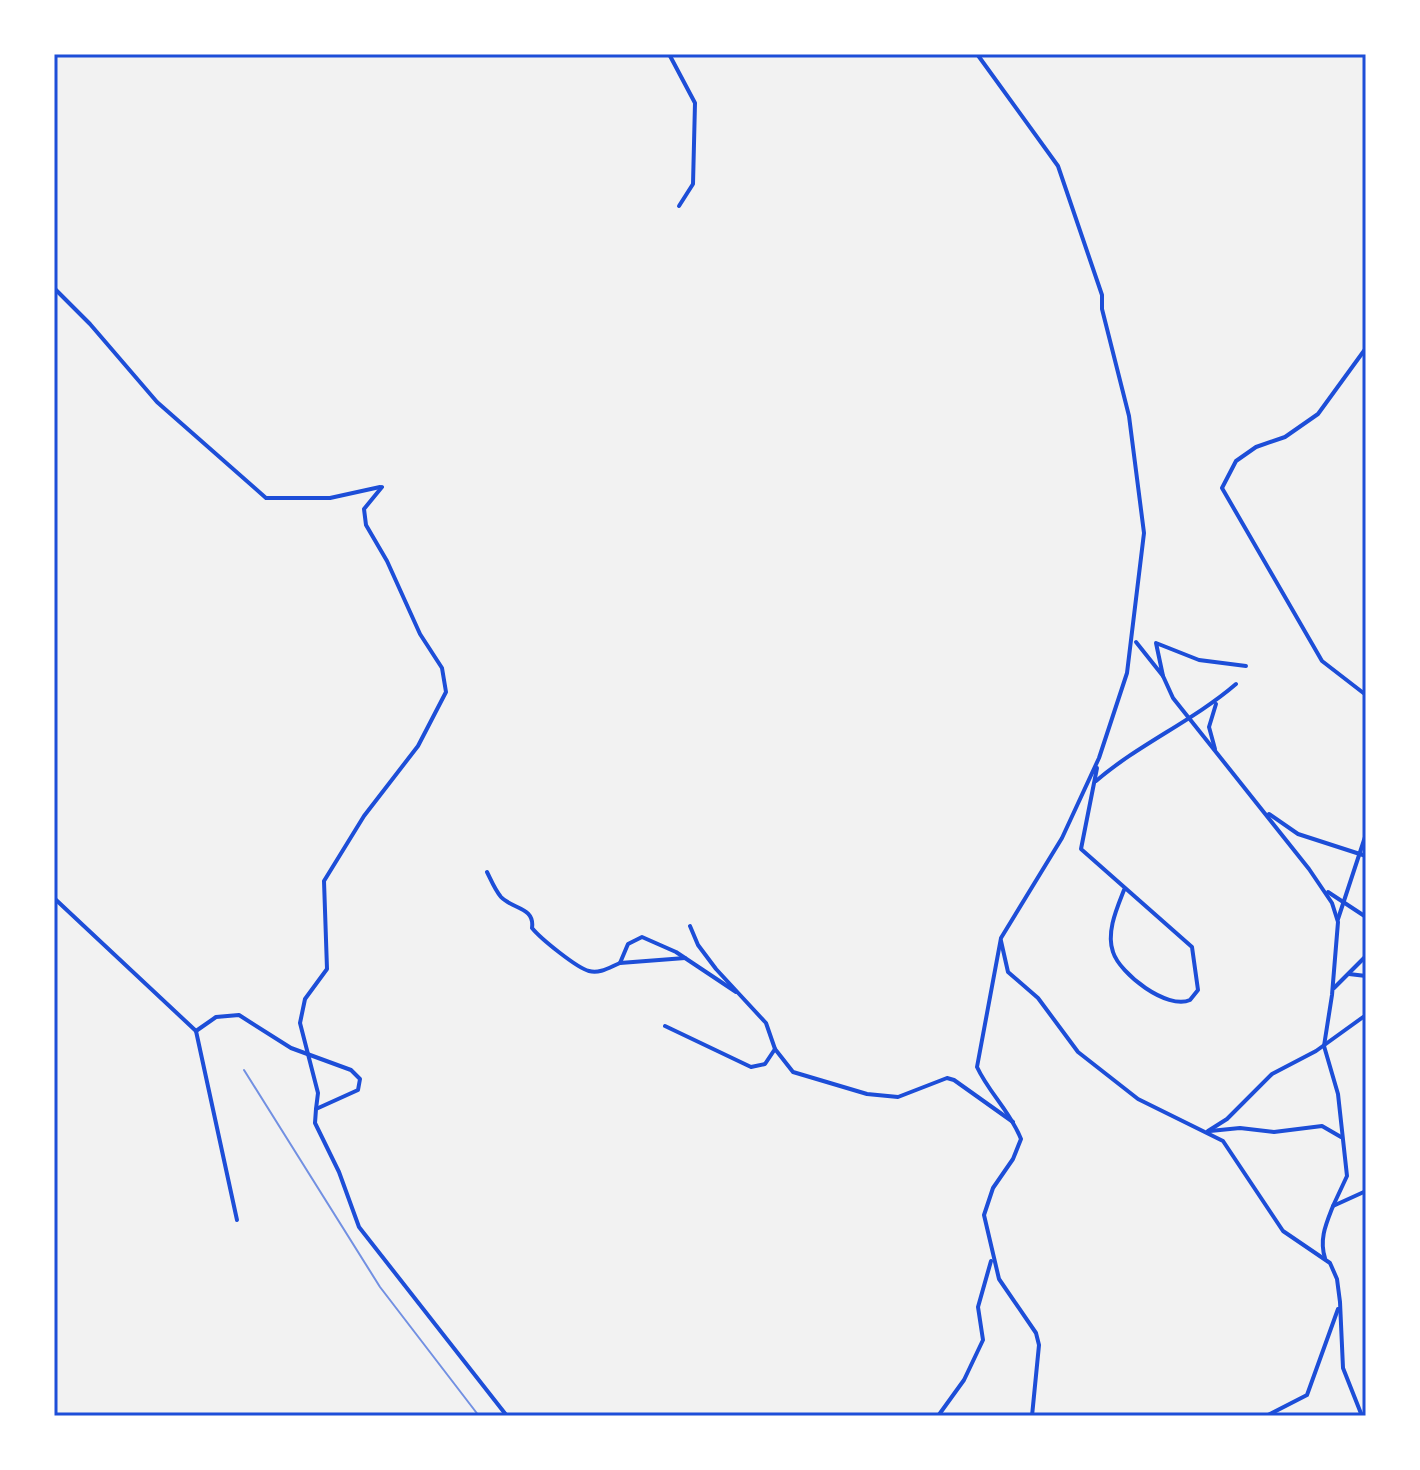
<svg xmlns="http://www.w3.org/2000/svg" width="1420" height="1470" viewBox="0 0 1420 1470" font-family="'PT Sans',sans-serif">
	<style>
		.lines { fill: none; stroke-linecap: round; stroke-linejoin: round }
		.minor { stroke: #1d4ed8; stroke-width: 4 }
		.rail { stroke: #7290e2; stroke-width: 2 }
		.neatline { fill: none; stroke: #1d4ed8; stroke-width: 3 }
	</style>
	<rect width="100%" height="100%" fill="#f2f2f2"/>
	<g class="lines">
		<g class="minor">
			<polyline points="669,54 695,103 693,184 679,206"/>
			<path d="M977,54L1058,166L1102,295V309L1129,416L1144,533L1127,673L1099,758L1062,838L1001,938L977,1067C989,1093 1010,1111 1021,1139L1013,1159L993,1188L984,1215L999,1279L1036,1333L1039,1345L1032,1416"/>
			<polyline points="54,288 90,324 157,402 266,498 330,498 380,487"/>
			<polyline points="1366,348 1318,414 1285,437 1256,447 1236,461 1222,488 1322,661 1366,695"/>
			<polyline points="1136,642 1163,676 1156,643 1199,660 1246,666"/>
			<polyline points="1163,676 1173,698 1309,869 1332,903 1338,922 1332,995 1324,1046 1338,1094 1347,1176 1333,1206"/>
			<polyline points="1215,749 1209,727 1216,704"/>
			<path d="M1097,768L1081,849L1192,947L1198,990L1190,1000C1167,1010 1120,974 1113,952C1106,932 1117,908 1124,890"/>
			<path d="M1096,781C1139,744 1193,721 1236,684"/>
			<polyline points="1269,814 1298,834 1366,856"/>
			<path d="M487,872C491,880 495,890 501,897C512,909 535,907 532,928C541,939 577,968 589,971C600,974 610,967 620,963L628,944L642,937L676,952L736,992"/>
			<polyline points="1328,892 1366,917"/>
			<polyline points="54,898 196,1031 216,1017 239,1015 291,1048 351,1070 360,1079 358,1090 316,1109 315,1123 339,1172 359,1227 507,1416"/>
			<polyline points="1338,919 1366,834"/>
			<polyline points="690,926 698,945 716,969 766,1023 775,1049 793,1072 867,1094 898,1097 947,1078 954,1080 1013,1122"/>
			<polyline points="1001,941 1008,972 1038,998 1078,1052 1138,1099 1223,1141 1283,1231 1330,1263 1337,1279 1340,1302 1343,1368 1362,1416"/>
			<polyline points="620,963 685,958"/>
			<polyline points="1349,974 1366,976"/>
			<polyline points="1334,988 1366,956"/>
			<polyline points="665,1026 751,1067 765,1064 775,1049"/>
			<polyline points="196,1031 237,1220"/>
			<polyline points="316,1109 318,1093 300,1023 305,999 327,969 324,881 364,816 418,746 446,692 442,668 420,634 387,561 366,525 364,509 382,487"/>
			<polyline points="1208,1131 1227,1119 1272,1074 1316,1051 1366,1015"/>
			<polyline points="1210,1131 1240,1128 1274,1132 1322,1126 1341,1137"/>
			<path d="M1325,1258C1319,1239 1326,1224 1333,1206L1366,1191"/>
			<polyline points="938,1416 964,1380 983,1340 978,1307 991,1261"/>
			<polyline points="1266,1416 1307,1395 1338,1309"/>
		</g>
		<polyline class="rail" points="244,1070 380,1287 479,1416"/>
	</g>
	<rect width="1420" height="1470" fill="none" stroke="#ffffff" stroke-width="112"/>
	<rect x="56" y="56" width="1308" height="1358" class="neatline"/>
</svg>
